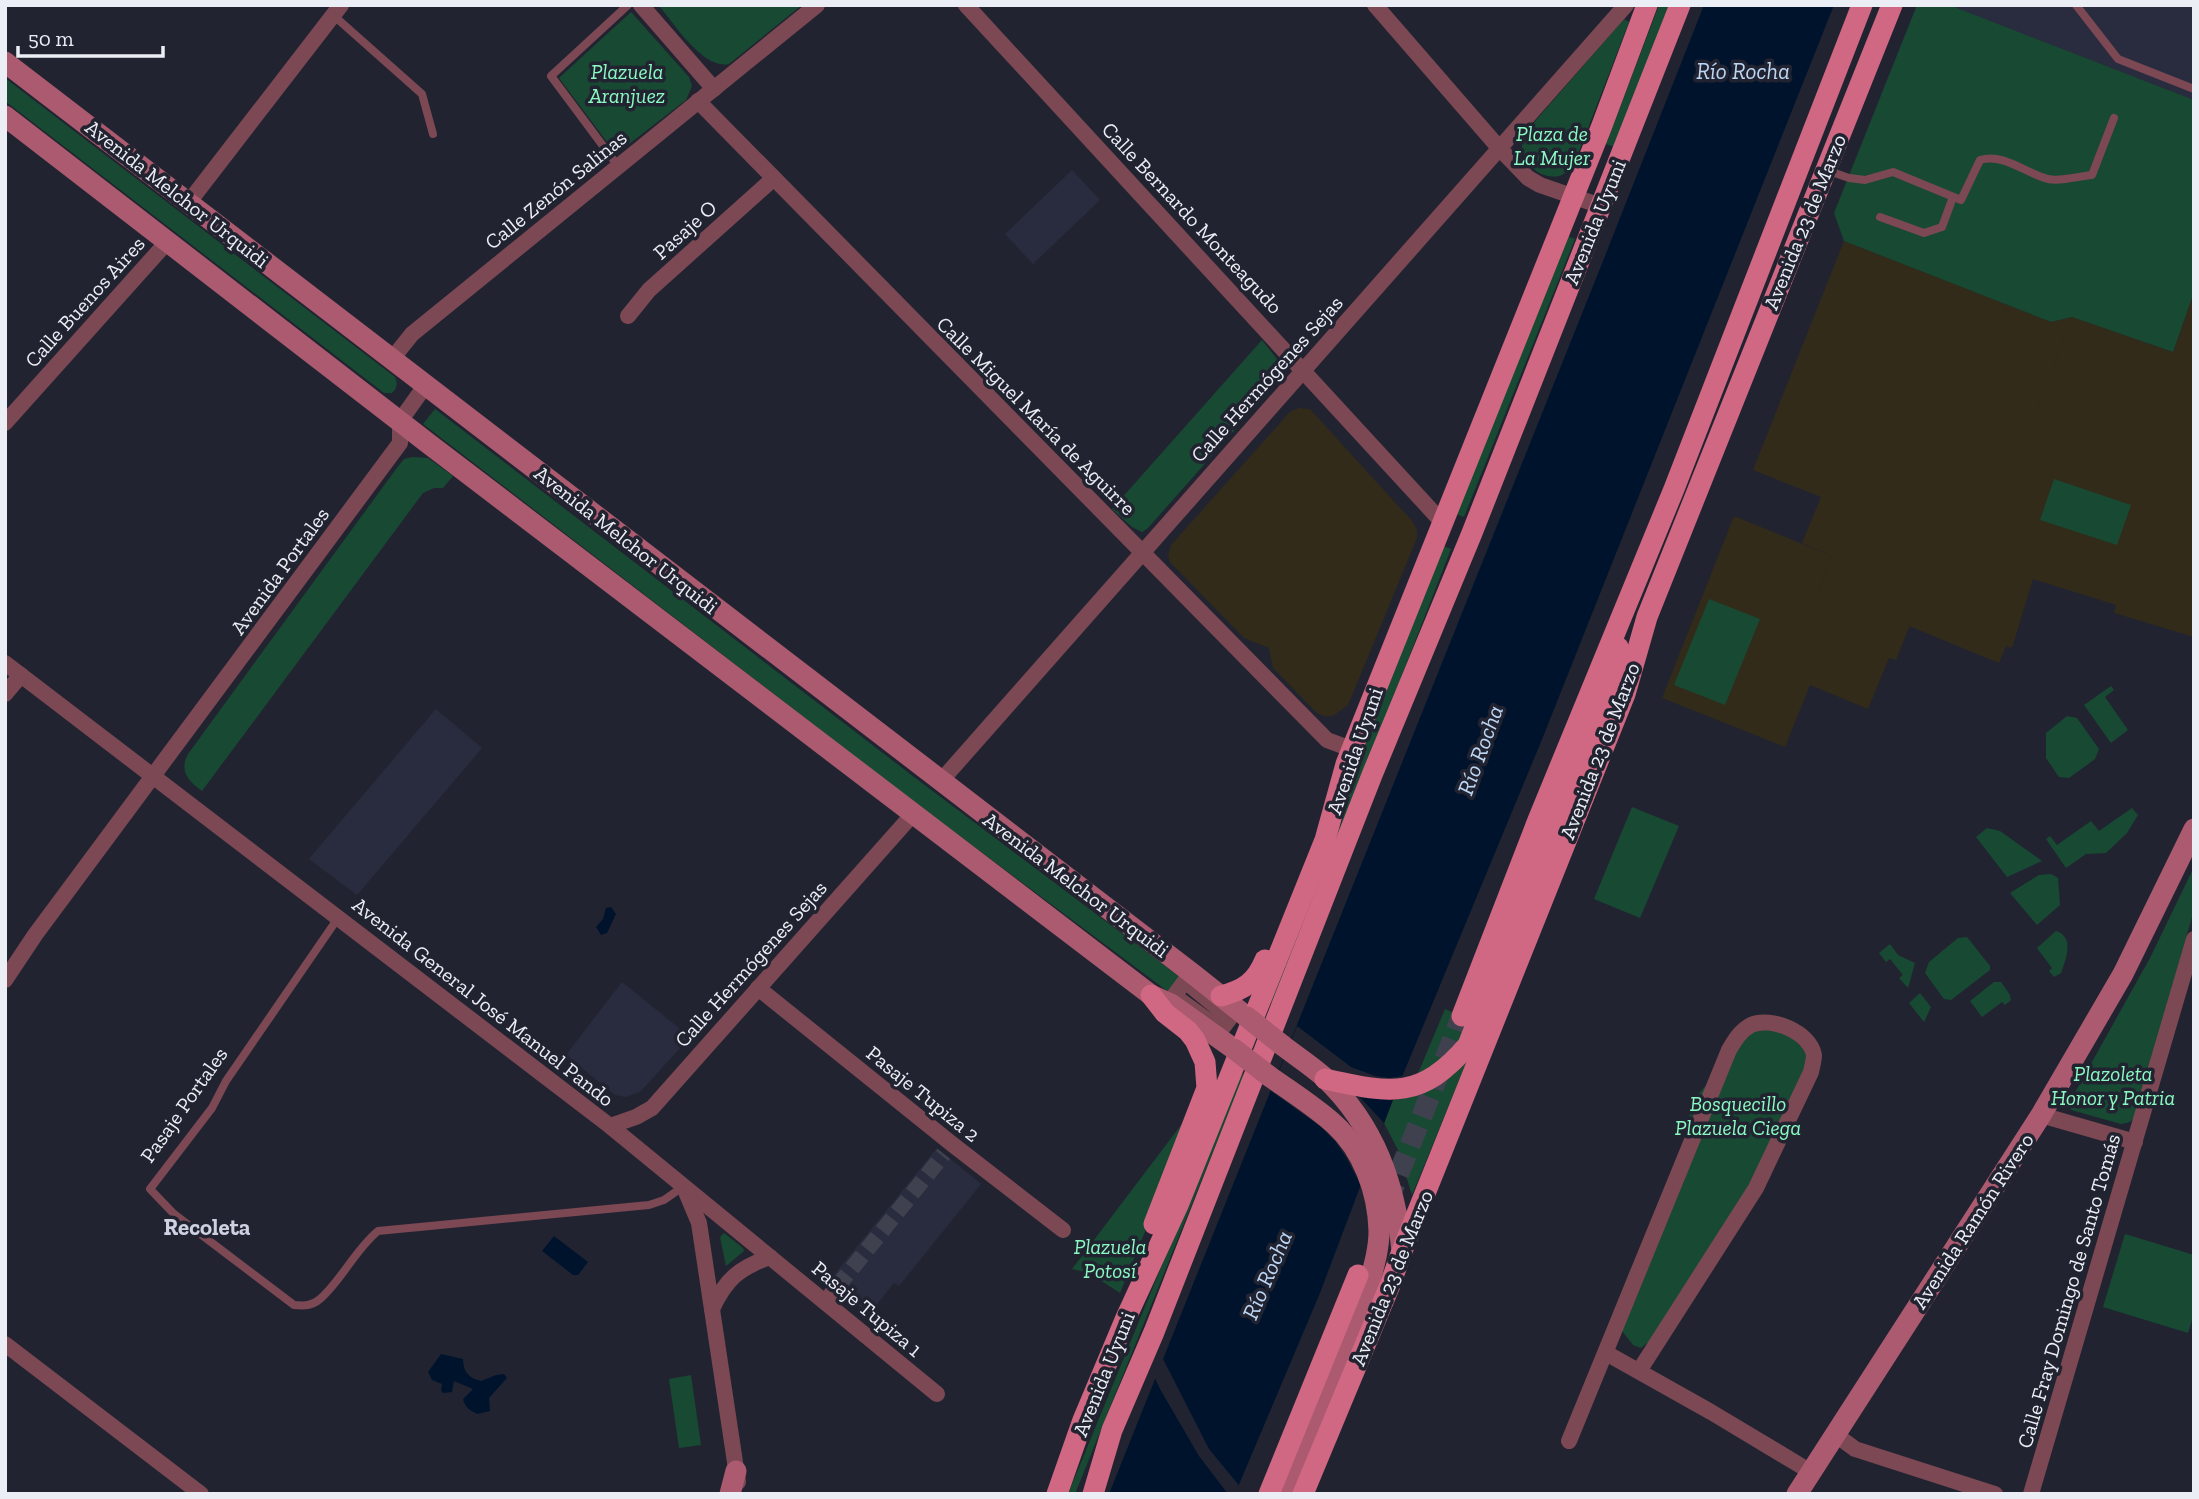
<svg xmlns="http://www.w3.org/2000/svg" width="2199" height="1499" viewBox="0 0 2199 1499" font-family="'Zilla Slab',serif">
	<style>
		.built { fill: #292c3e }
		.industrial { fill: #332b1a }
		.education { fill: #322b1a }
		.green { fill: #184933 }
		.water { fill: #00132d }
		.pier { fill: #212430 }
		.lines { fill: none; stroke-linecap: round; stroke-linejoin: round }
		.street-tunnel { stroke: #3f424e; stroke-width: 16; stroke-dasharray: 16 8; stroke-linecap: butt }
		.primary-tunnel { stroke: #3f424e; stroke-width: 21; stroke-dasharray: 21 10; stroke-linecap: butt }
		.lane { stroke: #7b4854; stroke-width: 8 }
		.street { stroke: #7b4854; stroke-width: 16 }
		.secondary { stroke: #ab5a6f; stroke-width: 21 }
		.primary { stroke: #d06783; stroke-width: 21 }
		.secondary-bridge { stroke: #ab5a6f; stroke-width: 21 }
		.labels { text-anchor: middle; stroke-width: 7; stroke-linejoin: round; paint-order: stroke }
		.park-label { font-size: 21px; font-style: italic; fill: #8af9c2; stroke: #212430 }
		.street-label { font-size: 21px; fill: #eceef6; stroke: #212430 }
		.water-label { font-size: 23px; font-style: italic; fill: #bcd6f5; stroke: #212430 }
		.neighbourhood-label { font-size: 23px; font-weight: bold; fill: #cdd1e2; stroke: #212430 }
	</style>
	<rect width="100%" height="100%" fill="#212430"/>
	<g class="built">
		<polygon points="1949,5 2194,5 2194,100 1965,12"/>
		<polygon points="1072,170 1100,200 1033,264 1005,234"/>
		<polygon points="436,709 482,748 357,895 309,859"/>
		<polygon points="622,982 690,1037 640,1092 626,1097 615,1095 566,1055"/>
		<polygon points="937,1148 981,1184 899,1286 894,1283 869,1314 829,1281"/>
	</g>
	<g class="industrial">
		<polygon points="1844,241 2051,322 2072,317 1980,561 2033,579 2012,648 2006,646 1999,663 1819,589 1832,556 1802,543 1821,497 1753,470"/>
		<polygon points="1299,408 1310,409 1412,521 1417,530 1417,538 1348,705 1333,716 1323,716 1317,713 1273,668 1269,648 1244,638 1170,562 1168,555 1171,545 1290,412"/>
	</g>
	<g class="education">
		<polygon points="2194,292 2194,637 2114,613 2116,605 1979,562 2072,317 2173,352"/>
		<polygon points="1734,516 1832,556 1819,589 1910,625 1896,660 1889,658 1868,709 1810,685 1785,747 1662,698"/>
	</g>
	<g class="green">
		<path d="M662,5H802L729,64C704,70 675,25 660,7Z"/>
		<polygon points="1659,5 1669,5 1614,147 1606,144"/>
		<polygon points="1917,5 1949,5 2194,100 2194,292 2173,352 2072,317 2051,322 1844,241 1834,213"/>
		<polygon points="631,12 689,77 692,86 686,100 616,154 559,78"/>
		<path d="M1624,19L1629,22L1573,167C1569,170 1564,175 1559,176C1540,180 1520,162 1522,142C1523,137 1527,132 1530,127Z"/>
		<path d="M5,78L395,377C398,384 397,388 392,393H384L5,101Z"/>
		<polygon points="1567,236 1575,239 1464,517 1456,514"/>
		<polygon points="1262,340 1280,363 1278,381 1148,528 1142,532 1132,527 1112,509"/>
		<polygon points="435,409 914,777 1185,981 1174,996 901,792 423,424"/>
		<path d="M412,457L428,458L453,476L443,488H434L423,493L202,791C188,781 179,771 188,754L396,469L404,459Z"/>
		<polygon points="2054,479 2131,505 2117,545 2040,520"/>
		<polygon points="1443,546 1451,549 1274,1004 1270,1002 1341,824 1359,758"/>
		<polygon points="1709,599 1760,619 1725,705 1674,685"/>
		<polygon points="2111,686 2114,690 2105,697 2128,730 2111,743 2084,705"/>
		<polygon points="2067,716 2077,718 2099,749 2095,759 2069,778 2059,777 2046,758 2046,733"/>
		<polygon points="1632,807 1679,826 1640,918 1594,899"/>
		<polygon points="2132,808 2138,815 2127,833 2106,853 2086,854 2066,868 2046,839 2050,836 2057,845 2091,821 2099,831"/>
		<polygon points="1987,828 2000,831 2042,861 2007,877 1976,837"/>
		<polygon points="2194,867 2194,910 2135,1117 2130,1122 2121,1124 2071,1110 2068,1105 2150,958"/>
		<polygon points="2051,874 2058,878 2060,905 2037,925 2010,893 2039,875"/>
		<path d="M2056,931C2075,937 2066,959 2061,973L2054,977L2049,971L2052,968L2037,948Z"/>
		<polygon points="1967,937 1990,966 1990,970 1951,1000 1944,999 1925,973 1929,962 1958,938"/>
		<polygon points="1890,944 1898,955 1915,963 1908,988 1899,978 1903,975 1890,959 1886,962 1879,953"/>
		<polygon points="1994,982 2001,982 2010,995 2011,1000 2005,1005 2002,1002 1982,1017 1970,1001"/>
		<polygon points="1920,993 1931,1007 1924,1022 1909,1003"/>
		<polygon points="1445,1009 1472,1021 1454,1051 1417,1076"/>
		<polygon points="1759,1028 1790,1033 1799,1045 1806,1048 1810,1057 1759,1189 1651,1344 1647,1343 1641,1348 1633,1345 1622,1331 1622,1291 1630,1270 1649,1257 1697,1136 1689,1119 1691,1102 1730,1059 1747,1033"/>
		<path d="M1470,1054L1412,1195L1398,1150L1384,1123L1393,1100C1429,1093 1448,1083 1470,1054Z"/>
		<polygon points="1241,1073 1244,1075 1075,1494 1068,1494"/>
		<polygon points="1197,1104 1120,1293 1089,1273 1072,1269"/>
		<polygon points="724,1233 743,1248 744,1251 726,1266 720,1237"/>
		<polygon points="2125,1234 2194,1255 2194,1313 2188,1333 2103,1307"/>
		<polygon points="691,1375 701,1445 679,1448 669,1379"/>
	</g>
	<g class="water">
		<polygon points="1704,5 1834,5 1543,737 1397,1089 1320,1293 1235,1494 1109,1494 1603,261"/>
		<polygon points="611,907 616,914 607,933 601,935 596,927 603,919 606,908"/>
		<polygon points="554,1236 588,1262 578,1275 573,1275 542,1251"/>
		<path d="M441,1354L463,1359C463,1372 469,1378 481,1381L496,1375L504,1374L507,1378L489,1398L490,1411L477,1414C470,1410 465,1408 463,1399L473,1389L454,1381L452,1392L443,1393L441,1390L442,1384L432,1380L428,1372Z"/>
	</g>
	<g class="pier">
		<polygon points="1297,1026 1351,1067 1375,1076 1389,1078 1403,1076 1393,1100 1378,1099 1358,1095 1384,1123 1360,1184 1346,1157 1335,1141 1321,1127 1271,1091"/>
		<polygon points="1161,1355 1209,1449 1241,1488 1239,1494 1228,1494 1199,1456 1160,1389 1153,1374"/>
	</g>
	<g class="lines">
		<polyline class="street-tunnel" points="837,1287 944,1154"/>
		<polyline class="primary-tunnel" points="1387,1203 1462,1016"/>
		<g class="lane">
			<polyline points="2076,5 2118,59 2194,89"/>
			<polyline points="333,15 422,94 433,134"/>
			<polyline points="618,166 551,76 628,5"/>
			<path d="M1829,171L1849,178L1865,180L1893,172L1961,200L1980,160C2004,153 2025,173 2048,179C2061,182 2079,176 2092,175L2114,118"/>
			<polyline points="1880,217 1924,233 1942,227 1953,197"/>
			<path d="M338,918L226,1081L212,1108L150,1189L174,1214L294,1305C304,1306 312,1306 320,1299C341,1281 355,1250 378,1231L649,1205L664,1200L684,1186"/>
		</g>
		<g class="street">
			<polyline points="641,5 714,89"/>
			<polyline points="966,5 1443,523"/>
			<polyline points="1375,5 1500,149 1528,178 1540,185 1601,206"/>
			<polyline points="698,101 1327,740 1351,749"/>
			<polyline points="189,202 341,5"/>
			<polyline points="628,316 649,290 773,179"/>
			<polyline points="392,359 412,334 817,5"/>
			<polyline points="5,423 168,241"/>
			<polyline points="5,663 610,1126 937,1394"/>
			<polyline points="5,694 21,675"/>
			<polyline points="940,782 1626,5"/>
			<polyline points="5,980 35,935 400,443 400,421 425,386"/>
			<polygon points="1185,981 1230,1018 1221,1030 1174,996"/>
			<polyline points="758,988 952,1144 1063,1230"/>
			<polyline points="2041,1115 2135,1142"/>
			<polyline points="610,1126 636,1117 652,1108 913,814"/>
			<polyline points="686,1192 699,1223 738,1482"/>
			<polyline points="825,1302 837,1287"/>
			<path d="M712,1309C726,1279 739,1268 770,1257"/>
			<polyline points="5,1344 201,1494"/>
			<polyline points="1606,1353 1711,1412 1811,1472"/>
			<polyline points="1836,1435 1855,1449 1995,1494"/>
			<path d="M1569,1441L1729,1050C1735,1040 1740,1031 1751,1025C1771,1016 1810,1032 1814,1055C1814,1060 1812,1067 1811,1072L1756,1188L1639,1371"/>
			<polyline points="2031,1494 2194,939"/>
		</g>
		<g class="secondary">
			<polyline points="5,62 1193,974 1247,1017"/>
			<polyline points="5,116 429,444 1151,995 1171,1004 1234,1049"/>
			<path d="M1282,1045C1296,1056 1312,1066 1325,1078C1375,1126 1395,1184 1402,1251"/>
			<path d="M1269,1076C1290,1091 1314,1106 1334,1124C1363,1150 1378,1192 1379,1231C1379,1249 1374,1266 1369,1284L1281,1494"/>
			<polyline points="730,1494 736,1471"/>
			<polyline points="1797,1494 2041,1115 2123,974 2194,829"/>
		</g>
		<g class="primary">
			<polyline points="1151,995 1165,1013 1188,1031 1195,1040 1205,1062 1207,1088 1154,1224"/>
			<path d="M1221,996C1244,990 1256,982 1265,960"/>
			<polyline points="1462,1016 1538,820 1674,489 1862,5"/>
			<path d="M1325,1079C1390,1093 1420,1101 1468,1045L1613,678L1618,647"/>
			<polyline points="1057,1494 1083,1420 1125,1320 1178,1205 1325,840 1346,764 1601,128 1647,5"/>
			<polyline points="1093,1494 1112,1430 1154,1332 1372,775 1472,533 1680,5"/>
			<polyline points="1269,1494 1358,1275"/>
			<polyline points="1303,1494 1390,1285 1402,1251 1625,694 1647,617 1892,5"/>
		</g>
		<g class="secondary-bridge">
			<polyline points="1247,1017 1282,1045"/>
			<polyline points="1234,1049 1269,1076"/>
		</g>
	</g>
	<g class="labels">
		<g class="park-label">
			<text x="627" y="79">Plazuela<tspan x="627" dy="24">Aranjuez</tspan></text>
			<text x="1552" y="141">Plaza de<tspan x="1552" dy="24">La Mujer</tspan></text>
			<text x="2113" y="1081">Plazoleta<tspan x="2113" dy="24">Honor y Patria</tspan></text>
			<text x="1738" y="1111">Bosquecillo<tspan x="1738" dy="24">Plazuela Ciega</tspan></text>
			<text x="1110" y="1254">Plazuela<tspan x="1110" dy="24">Potosí</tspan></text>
		</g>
		<g class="street-label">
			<text transform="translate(556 190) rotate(-39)" y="7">Calle Zenón Salinas</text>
			<text transform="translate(177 194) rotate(38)" y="7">Avenida Melchor Urquidi</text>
			<text transform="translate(1192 218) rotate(47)" y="7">Calle Bernardo Monteagudo</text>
			<text transform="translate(1595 222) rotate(-68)" y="7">Avenida Uyuni</text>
			<text transform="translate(1805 222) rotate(-68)" y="7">Avenida 23 de Marzo</text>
			<text transform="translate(685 230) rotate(-42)" y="7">Pasaje O</text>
			<text transform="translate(85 302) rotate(-48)" y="7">Calle Buenos Aires</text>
			<text transform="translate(1267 379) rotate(-48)" y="7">Calle Hermógenes Sejas</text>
			<text transform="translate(1036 416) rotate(45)" y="7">Calle Miguel María de Aguirre</text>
			<text transform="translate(626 540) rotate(38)" y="7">Avenida Melchor Urquidi</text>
			<text transform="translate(280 571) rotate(-54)" y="7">Avenida Portales</text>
			<text transform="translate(1355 751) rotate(-71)" y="7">Avenida Uyuni</text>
			<text transform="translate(1600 751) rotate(-69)" y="7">Avenida 23 de Marzo</text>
			<text transform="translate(1076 885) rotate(37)" y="7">Avenida Melchor Urquidi</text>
			<text transform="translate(751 964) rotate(-48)" y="7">Calle Hermógenes Sejas</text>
			<text transform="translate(483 1002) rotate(38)" y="7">Avenida General José Manuel Pando</text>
			<text transform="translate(923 1094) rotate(39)" y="7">Pasaje Tupiza 2</text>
			<text transform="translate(184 1105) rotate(-55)" y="7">Pasaje Portales</text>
			<text transform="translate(1973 1221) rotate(-57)" y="7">Avenida Ramón Rivero</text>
			<text transform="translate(1392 1278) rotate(-68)" y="7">Avenida 23 de Marzo</text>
			<text transform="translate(2069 1291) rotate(-74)" y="7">Calle Fray Domingo de Santo Tomás</text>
			<text transform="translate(867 1309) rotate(40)" y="7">Pasaje Tupiza 1</text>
			<text transform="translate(1104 1374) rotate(-68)" y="7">Avenida Uyuni</text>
		</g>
		<g class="water-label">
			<text x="1743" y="79">Río Rocha</text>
			<text transform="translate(1480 750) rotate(-70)" y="8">Río Rocha</text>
			<text transform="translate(1267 1275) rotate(-67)" y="8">Río Rocha</text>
		</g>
		<g class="neighbourhood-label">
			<text x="207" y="1235">Recoleta</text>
		</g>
	</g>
	<rect width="2199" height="1499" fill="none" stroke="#eceef6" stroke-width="14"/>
	<path d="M18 46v10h145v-10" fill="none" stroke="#eceef6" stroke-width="3.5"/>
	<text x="28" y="46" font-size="21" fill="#eceef6" stroke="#212430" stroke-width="5" paint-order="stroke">50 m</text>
</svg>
